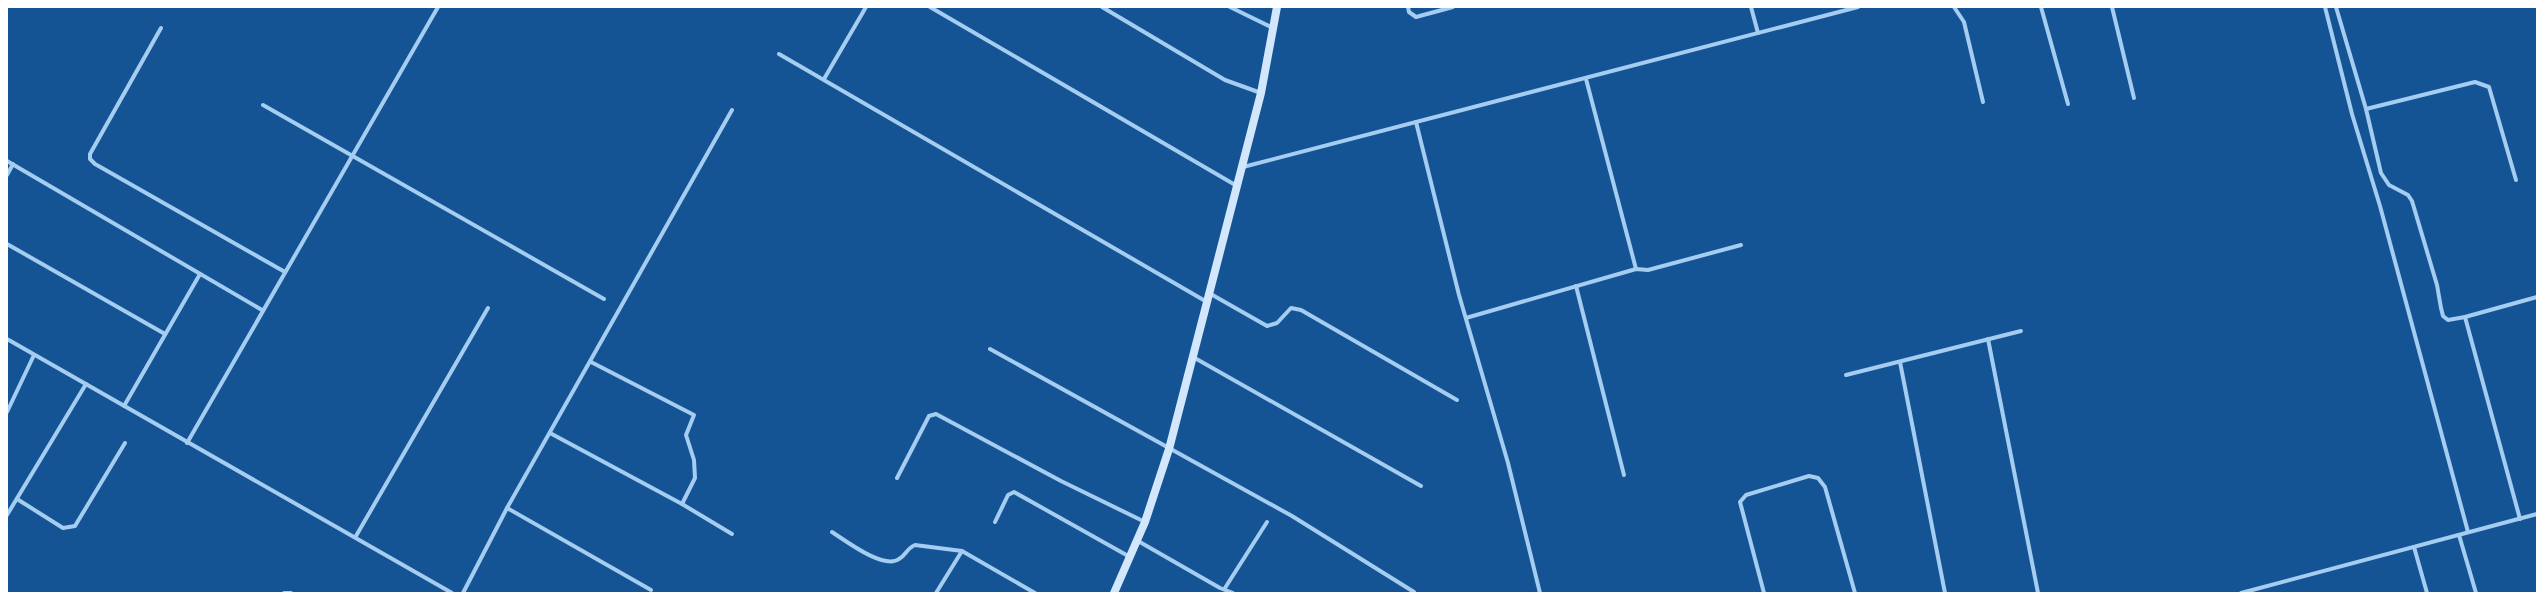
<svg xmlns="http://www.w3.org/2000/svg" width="2544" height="600" viewBox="0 0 2544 600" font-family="Raleway,sans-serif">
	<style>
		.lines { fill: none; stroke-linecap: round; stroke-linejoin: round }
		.street { stroke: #a5ccf1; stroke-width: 4 }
		.secondary { stroke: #d3e7fc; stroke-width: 8 }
	</style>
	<rect width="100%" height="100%" fill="#155494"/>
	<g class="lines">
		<g class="street">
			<polyline points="930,7 1237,186"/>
			<polyline points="1102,7 1225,80 1261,93"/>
			<polyline points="1230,7 1273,28"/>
			<polyline points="1408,7 1409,12 1416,17 1453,7"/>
			<polyline points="1751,7 1758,33"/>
			<polyline points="1954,7 1964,22 1983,102"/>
			<polyline points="2041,7 2068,104"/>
			<polyline points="2112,7 2134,98"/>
			<polyline points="2325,7 2352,114 2380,206 2468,532"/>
			<polyline points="2336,7 2366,109 2381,173 2389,185 2408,195 2412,201 2437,285 2441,308 2443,316 2448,320 2465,317"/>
			<polyline points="161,28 90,154 90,159 95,164 285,272"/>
			<polyline points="779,54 1207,302"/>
			<polyline points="824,79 866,7"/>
			<polyline points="1586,79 1636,269"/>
			<polyline points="263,105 604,299"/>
			<polyline points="2366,109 2475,82 2489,87 2516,180"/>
			<polyline points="1416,122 1459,295 1508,463 1540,593"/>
			<polyline points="7,161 262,310"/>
			<polyline points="1243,167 1858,7"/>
			<polyline points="7,175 13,164"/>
			<polyline points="7,244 165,334"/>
			<polyline points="1576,286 1624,475"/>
			<polyline points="1209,293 1267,326 1277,323 1291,308 1301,310 1457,400"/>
			<polyline points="1466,318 1636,269 1648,270 1741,245"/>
			<polyline points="7,339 452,593"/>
			<polyline points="1988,339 2038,593"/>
			<polyline points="990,349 1292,516 1414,592"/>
			<polyline points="1193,357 1421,486"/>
			<polyline points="591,362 694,415 686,435 694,460 695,478 682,504"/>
			<polyline points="1900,362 1945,593"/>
			<polyline points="1846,375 2021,331"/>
			<polyline points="124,406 200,274"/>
			<polyline points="7,412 34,355"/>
			<polyline points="550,433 682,504 732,534"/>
			<polyline points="187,443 438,7"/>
			<polyline points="897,478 929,416 936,414 1061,481 1145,522"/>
			<polyline points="17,499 63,528 75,526 125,443"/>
			<polyline points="507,508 651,590"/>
			<polyline points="7,515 86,384"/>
			<polyline points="2520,519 2465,317 2537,297"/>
			<polyline points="995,522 1008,495 1014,492 1130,557"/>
			<path d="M832,532C846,541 884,570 899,559C906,555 907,548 915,545L962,551L1035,593"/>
			<polyline points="2459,535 2476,593"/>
			<polyline points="356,536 488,308"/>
			<polyline points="1138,541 1220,588 1233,593"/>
			<polyline points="2414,547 2427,593"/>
			<polyline points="1225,588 1267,522"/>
			<polyline points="284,593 291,593"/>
			<polyline points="463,593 507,508 732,110"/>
			<polyline points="936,593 962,551"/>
			<polyline points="1764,593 1740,502 1746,495 1809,476 1818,478 1825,487 1855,593"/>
			<polyline points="2241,593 2537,514"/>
		</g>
		<polyline class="secondary" points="1114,593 1145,522 1169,449 1261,93 1277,7"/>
	</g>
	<rect width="2544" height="600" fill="none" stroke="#ffffff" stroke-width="16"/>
</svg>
